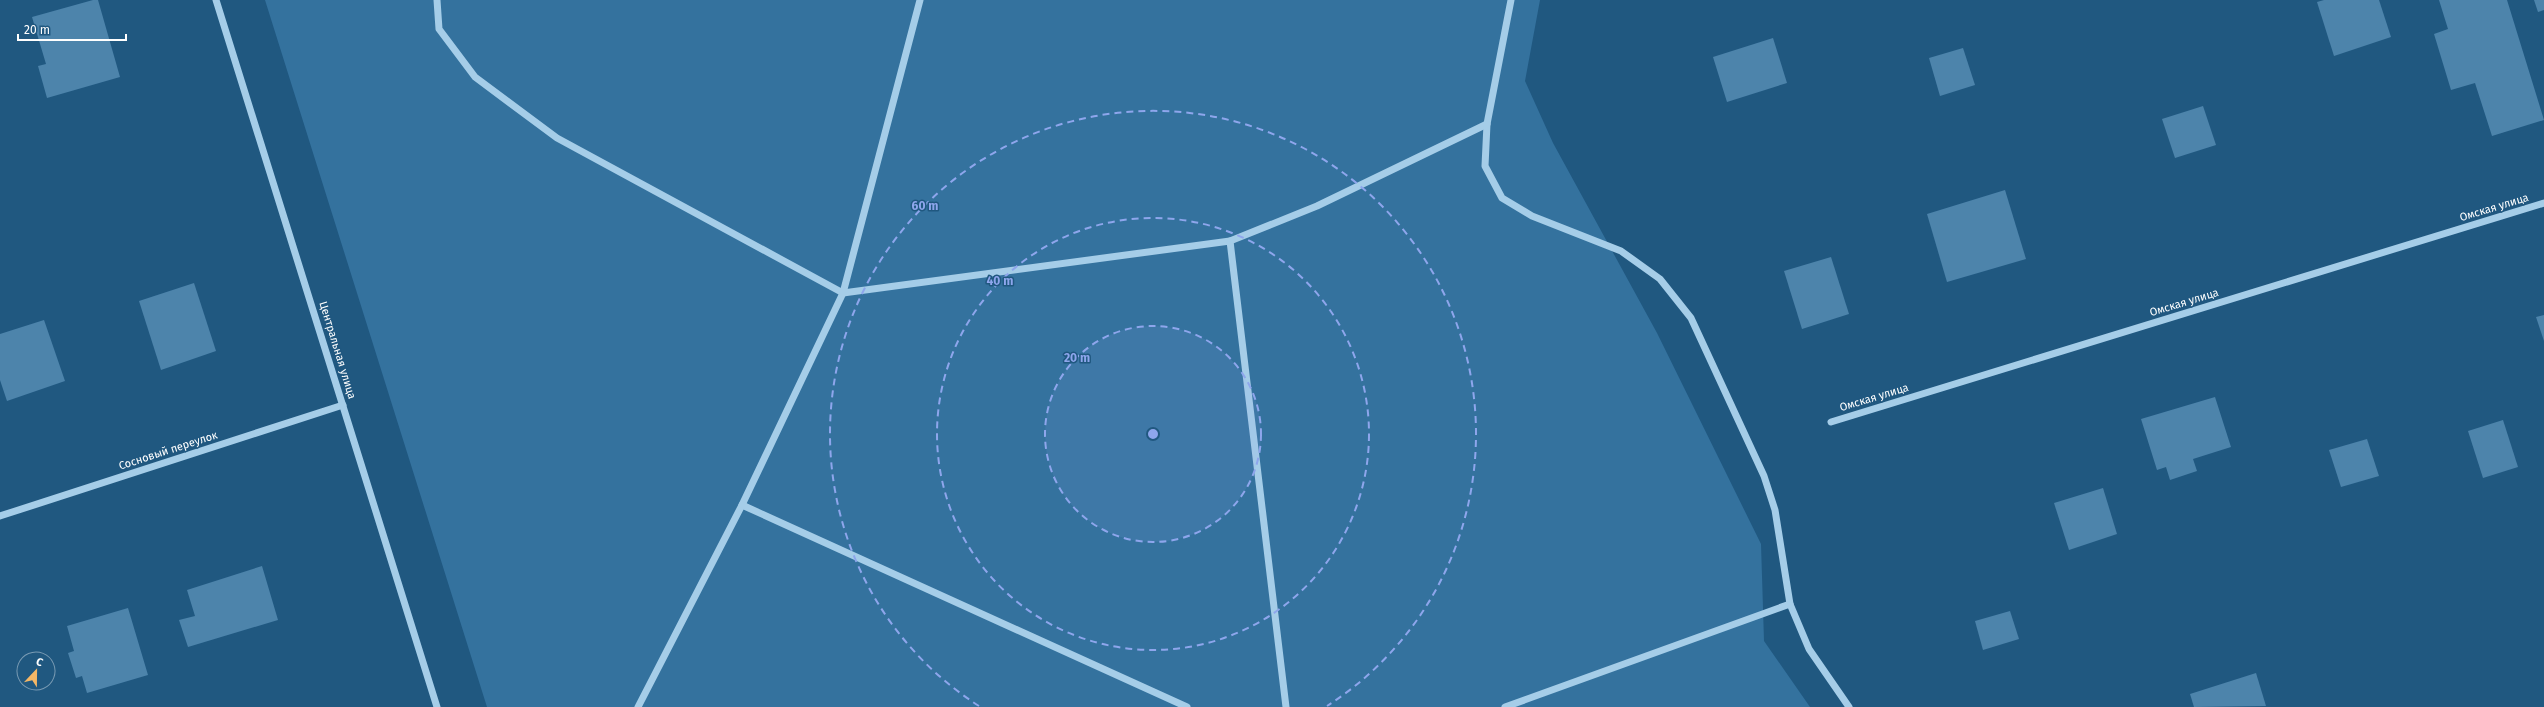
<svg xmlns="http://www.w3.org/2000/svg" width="2544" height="707" viewBox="0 0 2544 707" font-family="'Fira Sans',sans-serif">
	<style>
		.green { fill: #34729e }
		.building { fill: #4d84ab }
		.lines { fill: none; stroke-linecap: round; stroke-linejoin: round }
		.minor { stroke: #a5cde8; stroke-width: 7 }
		.ring { fill: none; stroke: #8ea6ec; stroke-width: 2; stroke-dasharray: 7 5 }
		.labels { text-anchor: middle; stroke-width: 3; stroke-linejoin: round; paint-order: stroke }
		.street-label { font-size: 11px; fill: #fff; stroke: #205880 }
		.centre { fill: #8ea6ec; stroke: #205880; stroke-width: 2 }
		.ring-label { font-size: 12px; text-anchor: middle; font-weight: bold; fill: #8ea6ec; stroke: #205880; stroke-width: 3; stroke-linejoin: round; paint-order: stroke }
	</style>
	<rect width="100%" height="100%" fill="#205880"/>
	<polygon class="green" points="265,0 1540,0 1525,81 1553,143 1657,333 1761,544 1764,641 1810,707 487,707"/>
	<g class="building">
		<polygon points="93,0 98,0 120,77 47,98 38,66 46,64 32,17"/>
		<polygon points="2324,0 2379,0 2391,37 2334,56 2317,2"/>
		<polygon points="2439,0 2507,0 2544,120 2492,136 2475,83 2451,90 2434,34 2448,29"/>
		<polygon points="2534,0 2544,0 2544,10 2538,12"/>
		<polygon points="1773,38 1787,83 1727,102 1713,57"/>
		<polygon points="1963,48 1975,85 1940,96 1929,58"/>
		<polygon points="2203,106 2216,145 2175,158 2162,119"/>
		<polygon points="2005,190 2026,259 1947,282 1927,214"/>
		<polygon points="1831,257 1849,314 1802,329 1784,271"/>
		<polygon points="194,283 216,351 161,370 139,301"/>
		<polygon points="2544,315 2544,341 2536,317"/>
		<polygon points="44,320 65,381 7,401 0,380 0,334"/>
		<polygon points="2215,397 2231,447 2193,459 2197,471 2170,480 2166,467 2157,470 2141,419"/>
		<polygon points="2503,420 2518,467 2483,478 2468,431"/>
		<polygon points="2367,439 2379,476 2341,487 2329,450"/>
		<polygon points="2103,488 2117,534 2069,550 2054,503"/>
		<polygon points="262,566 278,620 188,647 179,620 195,616 187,590"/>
		<polygon points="128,608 148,675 87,693 82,676 76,678 68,653 74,651 67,626"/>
		<polygon points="2010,611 2019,639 1983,650 1975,621"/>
		<polygon points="2256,673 2266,706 2194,707 2190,694"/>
	</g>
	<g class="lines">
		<g class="minor">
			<polyline points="216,0 437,707"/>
			<polyline points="437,0 439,29 475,77 557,138 843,293 1230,241 1317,206 1487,124"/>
			<polyline points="1511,0 1487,124 1485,166 1502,198 1532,216 1621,251 1660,279 1691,318 1764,476 1775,510 1790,604 1809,649 1849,707"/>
			<polyline points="1230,241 1286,707"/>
			<polyline points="1831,422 2544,203"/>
			<polyline points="742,505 1187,707"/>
			<polyline points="0,516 343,405"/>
			<polyline points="638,707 742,505 843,293 920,0"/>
			<polyline points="1505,707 1790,604"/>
		</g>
	</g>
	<circle cx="1153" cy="434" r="108" fill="#8ea6ec" fill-opacity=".12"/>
	<g class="ring">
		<circle cx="1153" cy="434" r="108"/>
		<circle cx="1153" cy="434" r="216"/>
		<path d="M979 706A323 323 0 1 1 1327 706"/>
	</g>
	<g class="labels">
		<g class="street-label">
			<text transform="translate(2494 207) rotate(-17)" y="4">Омская улица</text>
			<text transform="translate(2184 302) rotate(-17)" y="4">Омская улица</text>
			<text transform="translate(338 350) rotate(73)" y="4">Центральная улица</text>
			<text transform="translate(1874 397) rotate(-17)" y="4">Омская улица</text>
			<text transform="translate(168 450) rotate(-18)" y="4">Сосновый переулок</text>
		</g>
	</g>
	<circle cx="1153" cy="434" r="6" class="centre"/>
	<g class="ring-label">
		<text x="925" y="210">60 m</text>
		<text x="1000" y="285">40 m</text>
		<text x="1077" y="362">20 m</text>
	</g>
	<g transform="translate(36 671) rotate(22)"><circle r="19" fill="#205880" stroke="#799bb3"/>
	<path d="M0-3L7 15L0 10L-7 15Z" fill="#f5b766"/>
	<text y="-6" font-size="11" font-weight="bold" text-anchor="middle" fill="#ffffff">С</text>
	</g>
	<path d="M18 34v6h108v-6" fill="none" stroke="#ffffff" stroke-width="2"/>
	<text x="24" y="34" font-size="12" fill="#ffffff" stroke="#205880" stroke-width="3" paint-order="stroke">20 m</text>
</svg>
